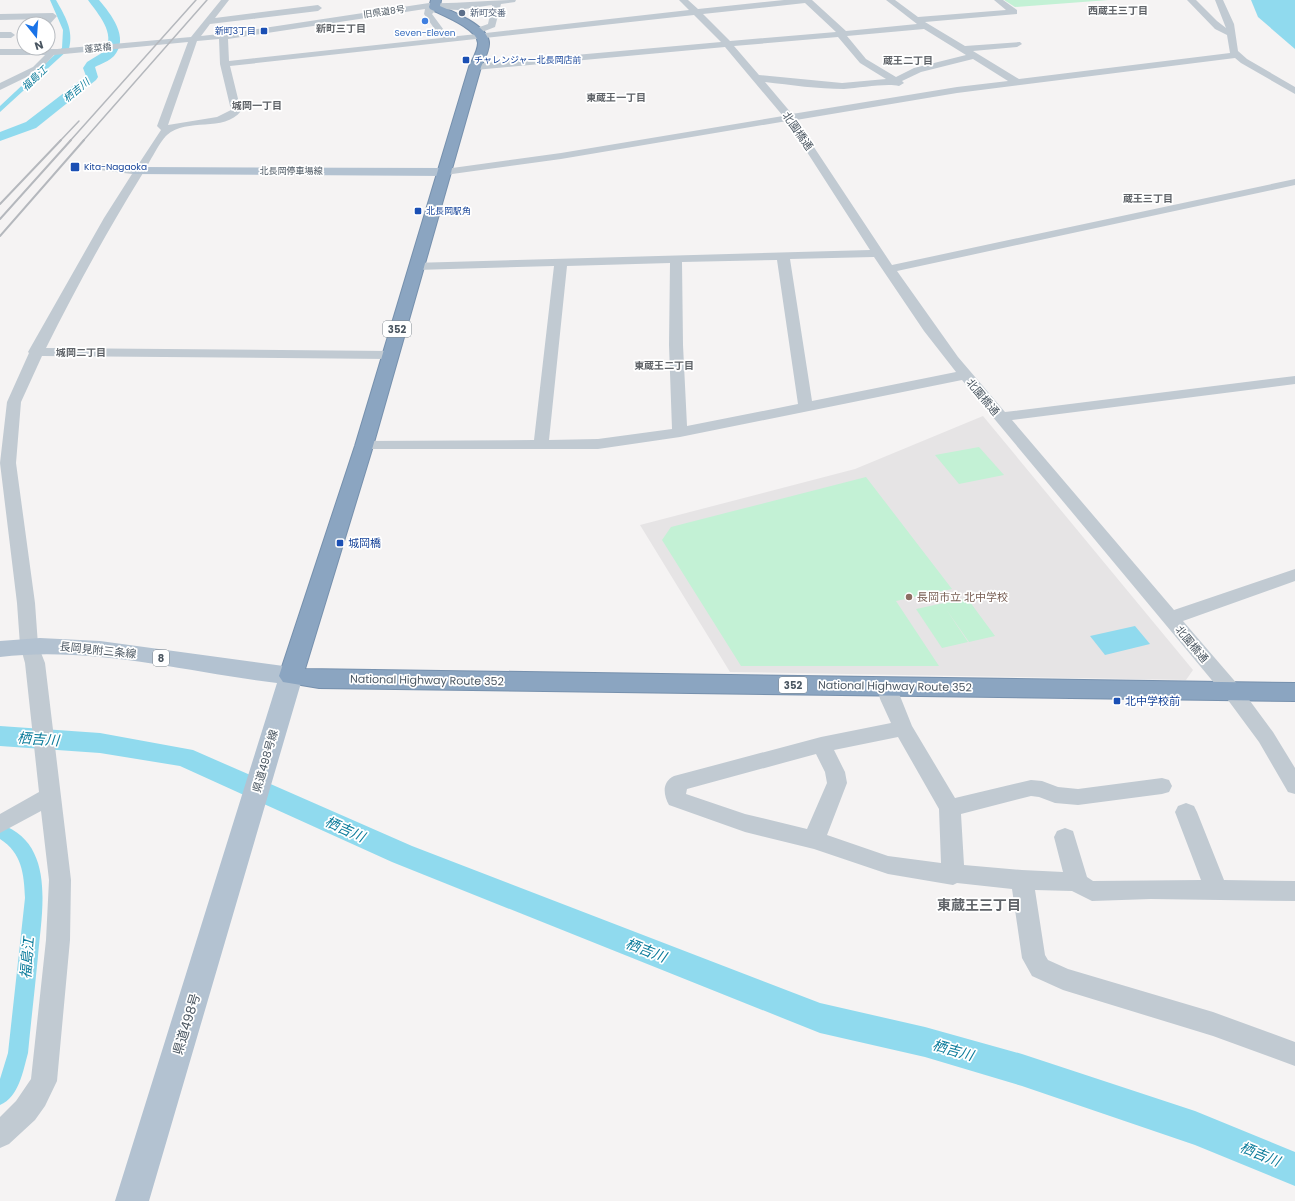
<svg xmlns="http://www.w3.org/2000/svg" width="1295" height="1201" viewBox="0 0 1295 1201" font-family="Poppins,'Noto Sans JP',sans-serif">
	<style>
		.education { fill: #e6e4e5 }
		.green { fill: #c3f1d5 }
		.water { fill: #90daee }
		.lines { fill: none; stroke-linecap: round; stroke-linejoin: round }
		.canal { fill: #90daee; fill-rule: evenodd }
		.river { fill: #90daee; fill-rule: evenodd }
		.highway-casing { stroke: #7690ad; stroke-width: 2 }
		.minor { fill: #c1cad2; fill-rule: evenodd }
		.major { fill: #b3c2d1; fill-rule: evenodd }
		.highway { fill: #8ba5c1; fill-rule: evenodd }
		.rail-far1 { stroke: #b5b8bd; stroke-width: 1.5 }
		.rail { stroke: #b5b8bd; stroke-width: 2 }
		.service-dot { fill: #5c6f8a; stroke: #fff; stroke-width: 1.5 }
		.shop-dot { fill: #3f7fe0; stroke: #fff; stroke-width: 1.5 }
		.transit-dot { fill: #1a4fb4; stroke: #fff; stroke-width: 1.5 }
		.education-dot { fill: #8d6e63; stroke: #fff; stroke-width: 1.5 }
		.labels { text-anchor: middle; stroke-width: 3.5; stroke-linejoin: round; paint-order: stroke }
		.far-street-label { font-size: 9px; fill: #4a5661; stroke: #fff }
		.far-service-label { font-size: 9px; fill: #4e5e75; stroke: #fff; text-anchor: start }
		.far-transit-label { font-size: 9px; fill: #164399; stroke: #fff; text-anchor: start }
		.far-shop-label { font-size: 9px; fill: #366cbe; stroke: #fff }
		.far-neighbourhood-label { font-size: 10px; font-weight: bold; fill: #5f6368; stroke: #fff }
		.far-water-label { font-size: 10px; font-style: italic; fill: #0c7c9b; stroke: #fff }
		.shield { fill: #fff; stroke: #808990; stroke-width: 1 }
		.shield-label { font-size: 10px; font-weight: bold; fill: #4a5661 }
		.street-label { font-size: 11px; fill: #4a5661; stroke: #fff }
		.transit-label { font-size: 11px; fill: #164399; stroke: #fff; text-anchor: start }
		.education-label { font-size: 11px; fill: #785e54; stroke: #fff; text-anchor: start }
		.near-street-label { font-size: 13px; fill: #4a5661; stroke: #fff }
		.near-water-label { font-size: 14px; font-style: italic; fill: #0c7c9b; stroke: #fff }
		.near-neighbourhood-label { font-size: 14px; font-weight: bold; fill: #5f6368; stroke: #fff }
	</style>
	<rect width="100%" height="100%" fill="#f5f3f3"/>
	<polygon class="education" points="983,416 1193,670 1186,680 730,672 640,525 855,469"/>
	<g class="green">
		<polygon points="1004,0 1109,0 1015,7"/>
		<polygon points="979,447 1004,475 959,484 935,455"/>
		<polygon points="866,477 952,589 896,601 939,666 741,666 662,540 671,527"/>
		<polygon points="967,598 995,636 969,642 946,609 968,642 942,648 916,609"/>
	</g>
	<g class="water">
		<polygon points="1251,0 1295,0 1295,49 1258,17"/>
		<polygon points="1135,626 1150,644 1105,655 1090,636"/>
	</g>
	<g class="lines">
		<g class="canal">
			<path d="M50,0H56C65,16 74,30 69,49L0,112V106L62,48L63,30Z"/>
			<path d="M0,824C56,843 42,910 38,956C35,988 31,1021 28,1053C23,1071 19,1097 0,1105V1079L8,1053L25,898C24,874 22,853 0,839Z"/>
		</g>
		<g class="river">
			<path d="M88,0H99C111,14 130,38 114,56C109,61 101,64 95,67L98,77L96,80L36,128L0,141V132L26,122L86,76L83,68L87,62L105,51C116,33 98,14 88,0Z"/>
			<polygon points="0,726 100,733 193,750 412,846 820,1003 925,1027 1022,1054 1195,1111 1295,1152 1295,1186 1195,1145 1022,1086 925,1057 820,1033 392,862 180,766 100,753 0,746"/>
		</g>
		<defs>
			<path id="highway" d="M431,0H441L440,6C453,12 490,26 489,44C489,51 484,60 481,67L373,446L305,669L1295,683V701L319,688L283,682L279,676L355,446L469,67C472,60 478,51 478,43C478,29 442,15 430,9L429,7Z"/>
		</defs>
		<use href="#highway" class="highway-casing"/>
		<g class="minor">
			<path d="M221,0H229L215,18L318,5L322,8L318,11L210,24L201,36L237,32L429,3C458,4 487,0 516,0L515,2L501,4L495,27L477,34L689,10L679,0H688L698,9L784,0H812L846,31L917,24L886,0H895L918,17L1006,10L994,0H1003L1017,10V14L925,22L965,46L1020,42L1022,44L1017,47L973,51L1019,79L1230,53L1227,35L1215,29L1187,0H1196L1217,21L1226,28L1215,0H1223L1234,24L1238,51L1247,59L1295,87V94L1241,63L1235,58L957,93L796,120L892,265L1295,179V185L897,271L958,357L1005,412L1295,376V384L1012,420L1174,610L1295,569V581L1183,621L1239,686L1273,732L1295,768V794L1288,792L1259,742L1225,696L962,380L680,437L598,449H359L356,446L359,443L364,441L534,440L554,266L416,270L410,266L412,263L870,250L787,121L561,159L445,175L439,172L445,169L561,153L783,116L725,47L475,70L470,67L475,64L721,42L694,15L230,66L241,111C224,133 187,117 167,135C159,142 147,168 140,178C106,233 75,290 46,348L389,351L394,352L396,355L394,358L389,359L42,356L21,402L16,463L35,603L38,645L45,663L71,880L70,940L57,1081L45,1106L35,1120L9,1144L0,1148V1117L16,1101L31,1079L46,940L49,880L41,811L0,833V814L39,792L25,663L20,645L17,603L0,463L7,402L29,353L28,352L104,218L132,174L100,170L94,167L100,164L136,168L161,130L157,126L188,42L54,55L39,71L0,90V83L33,67L45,55H0V49H57L191,37ZM805,3L836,32L730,41L703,14ZM492,5L488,24L474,29L473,31L477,34L449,37L432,14L437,9L458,10ZM425,9L424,14L441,38L229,61L228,39ZM924,29L966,55L914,68L896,77L866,59L847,36ZM838,37L860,63L886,79L842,83L759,75L734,46ZM219,39L220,64L231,110L217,117L168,125L197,41ZM973,59L1008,81L957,87L792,114L765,82C791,85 818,89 844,89C860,88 886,83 899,86L904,83L902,81L921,72ZM874,257L924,331L956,372L812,401L790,259ZM777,260L798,404L687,426L683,345L682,262ZM670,263L669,345L672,429L598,439L549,440L567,266Z"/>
			<polygon points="53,13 57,16 48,26 48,24 42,24 46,19 0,20 0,14"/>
			<polygon points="0,32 11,32 15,35 11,38 0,38"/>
			<path d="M887,679L894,681L912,726L955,798L1031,780L1042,781L1058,787L1078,789L1162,778L1169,780L1172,786L1169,792L1162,794L1078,805L1055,803L1039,797L1031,796L961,814L964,865L1022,870L1063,872L1054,837L1057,831L1065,828L1073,831L1087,877L1093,881L1201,880L1175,812L1178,806L1186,803L1194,806L1197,812L1224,880L1295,881V901L1151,899L1092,901L1072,891L1035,890L1045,955L1048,960L1068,969L1213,1012L1295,1042V1066L1213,1036L1063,990L1032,976L1022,958L1012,889L957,883L953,885L888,874L814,849L745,832L669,805C663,794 662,782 674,776L821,737L891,723L880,699L877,686L880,681ZM898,737L939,809L941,863L888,856L827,835L847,783L845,772L834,750ZM816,754L825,772L827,783L807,829L745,814L686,794L687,789Z"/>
		</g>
		<g class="major">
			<polygon points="138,167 445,168 450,169 452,172 450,175 445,176 133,174 131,171 133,168"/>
			<path d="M40,638L100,641L291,667L299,670L303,676L149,1201H115L277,683C185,672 93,646 0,657V641Z"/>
		</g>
		<use href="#highway" class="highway"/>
		<g class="rail-far1">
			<polyline points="60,141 79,121"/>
			<polyline points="70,141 196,0"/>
			<polyline points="83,141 207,0"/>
		</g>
		<g class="rail">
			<polyline points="0,204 61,140"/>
			<polyline points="0,219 71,140"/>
			<polyline points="0,236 84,140"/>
		</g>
	</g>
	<circle class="service-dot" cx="462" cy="13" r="4"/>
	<circle class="shop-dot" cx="425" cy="21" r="4"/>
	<g class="transit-dot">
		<rect x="260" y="27" width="8" height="8" rx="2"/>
		<rect x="462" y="56" width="8" height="8" rx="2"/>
		<rect x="70" y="162" width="10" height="10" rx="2"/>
		<rect x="414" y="207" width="8" height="8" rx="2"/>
		<rect x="336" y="539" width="8" height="8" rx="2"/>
		<rect x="1113" y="697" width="8" height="8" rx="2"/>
	</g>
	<circle class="education-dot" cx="909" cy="597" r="4"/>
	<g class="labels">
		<g class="far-street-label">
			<text transform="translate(384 12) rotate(-8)" y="3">旧県道8号</text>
			<text transform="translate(98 48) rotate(-5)" y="3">蓬菜橋</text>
			<text x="291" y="174">北長岡停車場線</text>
		</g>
		<g class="far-service-label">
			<text x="470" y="16">新町交番</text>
		</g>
		<g class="far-transit-label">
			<text x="256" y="34" text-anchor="end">新町3丁目</text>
			<text x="474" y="63">チャレンジャー北長岡店前</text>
			<text x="84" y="170">Kita-Nagaoka</text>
			<text x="426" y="214">北長岡駅角</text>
		</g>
		<g class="far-shop-label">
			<text x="425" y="36">Seven-Eleven</text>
		</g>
		<g class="far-neighbourhood-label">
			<text x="1118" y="14">西蔵王三丁目</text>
			<text x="341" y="32">新町三丁目</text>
			<text x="908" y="64">蔵王二丁目</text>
			<text x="616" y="101">東蔵王一丁目</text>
			<text x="257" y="109">城岡一丁目</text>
			<text x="1148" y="202">蔵王三丁目</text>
			<text x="81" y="356">城岡二丁目</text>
			<text x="664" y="369">東蔵王二丁目</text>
		</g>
		<g class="far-water-label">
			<text transform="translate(34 78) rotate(-43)" y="4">福島江</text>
			<text transform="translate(76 90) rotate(-40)" y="4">栖吉川</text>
		</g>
		<g class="shield">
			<rect x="383" y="321" width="28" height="16" rx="3"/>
			<rect x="153" y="650" width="16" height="16" rx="3"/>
			<rect x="779" y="677" width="28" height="16" rx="3"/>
		</g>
		<g class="shield-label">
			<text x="397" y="333">352</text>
			<text x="161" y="662">8</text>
			<text x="793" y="689">352</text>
		</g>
		<g class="street-label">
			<text transform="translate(798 131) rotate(55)" y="4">北園橋通</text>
			<text transform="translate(983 397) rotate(50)" y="4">北園橋通</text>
			<text transform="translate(1192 644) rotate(50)" y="4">北園橋通</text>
			<text transform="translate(98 650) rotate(6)" y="4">長岡見附三条線</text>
			<text transform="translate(427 680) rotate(1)" y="4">National Highway Route 352</text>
			<text transform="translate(895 686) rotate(1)" y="4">National Highway Route 352</text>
			<text transform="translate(265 761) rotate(-74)" y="4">県道498号線</text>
		</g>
		<g class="transit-label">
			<text x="348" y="547">城岡橋</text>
			<text x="1125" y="705">北中学校前</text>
		</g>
		<g class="education-label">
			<text x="917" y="601">長岡市立 北中学校</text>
		</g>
		<g class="near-street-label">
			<text transform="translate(186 1024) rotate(-73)" y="5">県道498号</text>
		</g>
		<g class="near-water-label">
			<text transform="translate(38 739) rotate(4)" y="5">栖吉川</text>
			<text transform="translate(345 829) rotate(24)" y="5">栖吉川</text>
			<text transform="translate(646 950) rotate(21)" y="5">栖吉川</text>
			<text transform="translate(27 958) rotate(-85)" y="5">福島江</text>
			<text transform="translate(953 1050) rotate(16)" y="5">栖吉川</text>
			<text transform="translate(1260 1154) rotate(22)" y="5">栖吉川</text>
		</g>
		<g class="near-neighbourhood-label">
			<text x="979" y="910">東蔵王三丁目</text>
		</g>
	</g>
	<g transform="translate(36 36) rotate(163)"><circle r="19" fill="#ffffff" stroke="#b7bbc0"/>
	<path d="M0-3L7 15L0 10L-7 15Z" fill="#1a73e8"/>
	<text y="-6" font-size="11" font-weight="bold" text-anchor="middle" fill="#4a5661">N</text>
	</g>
</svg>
